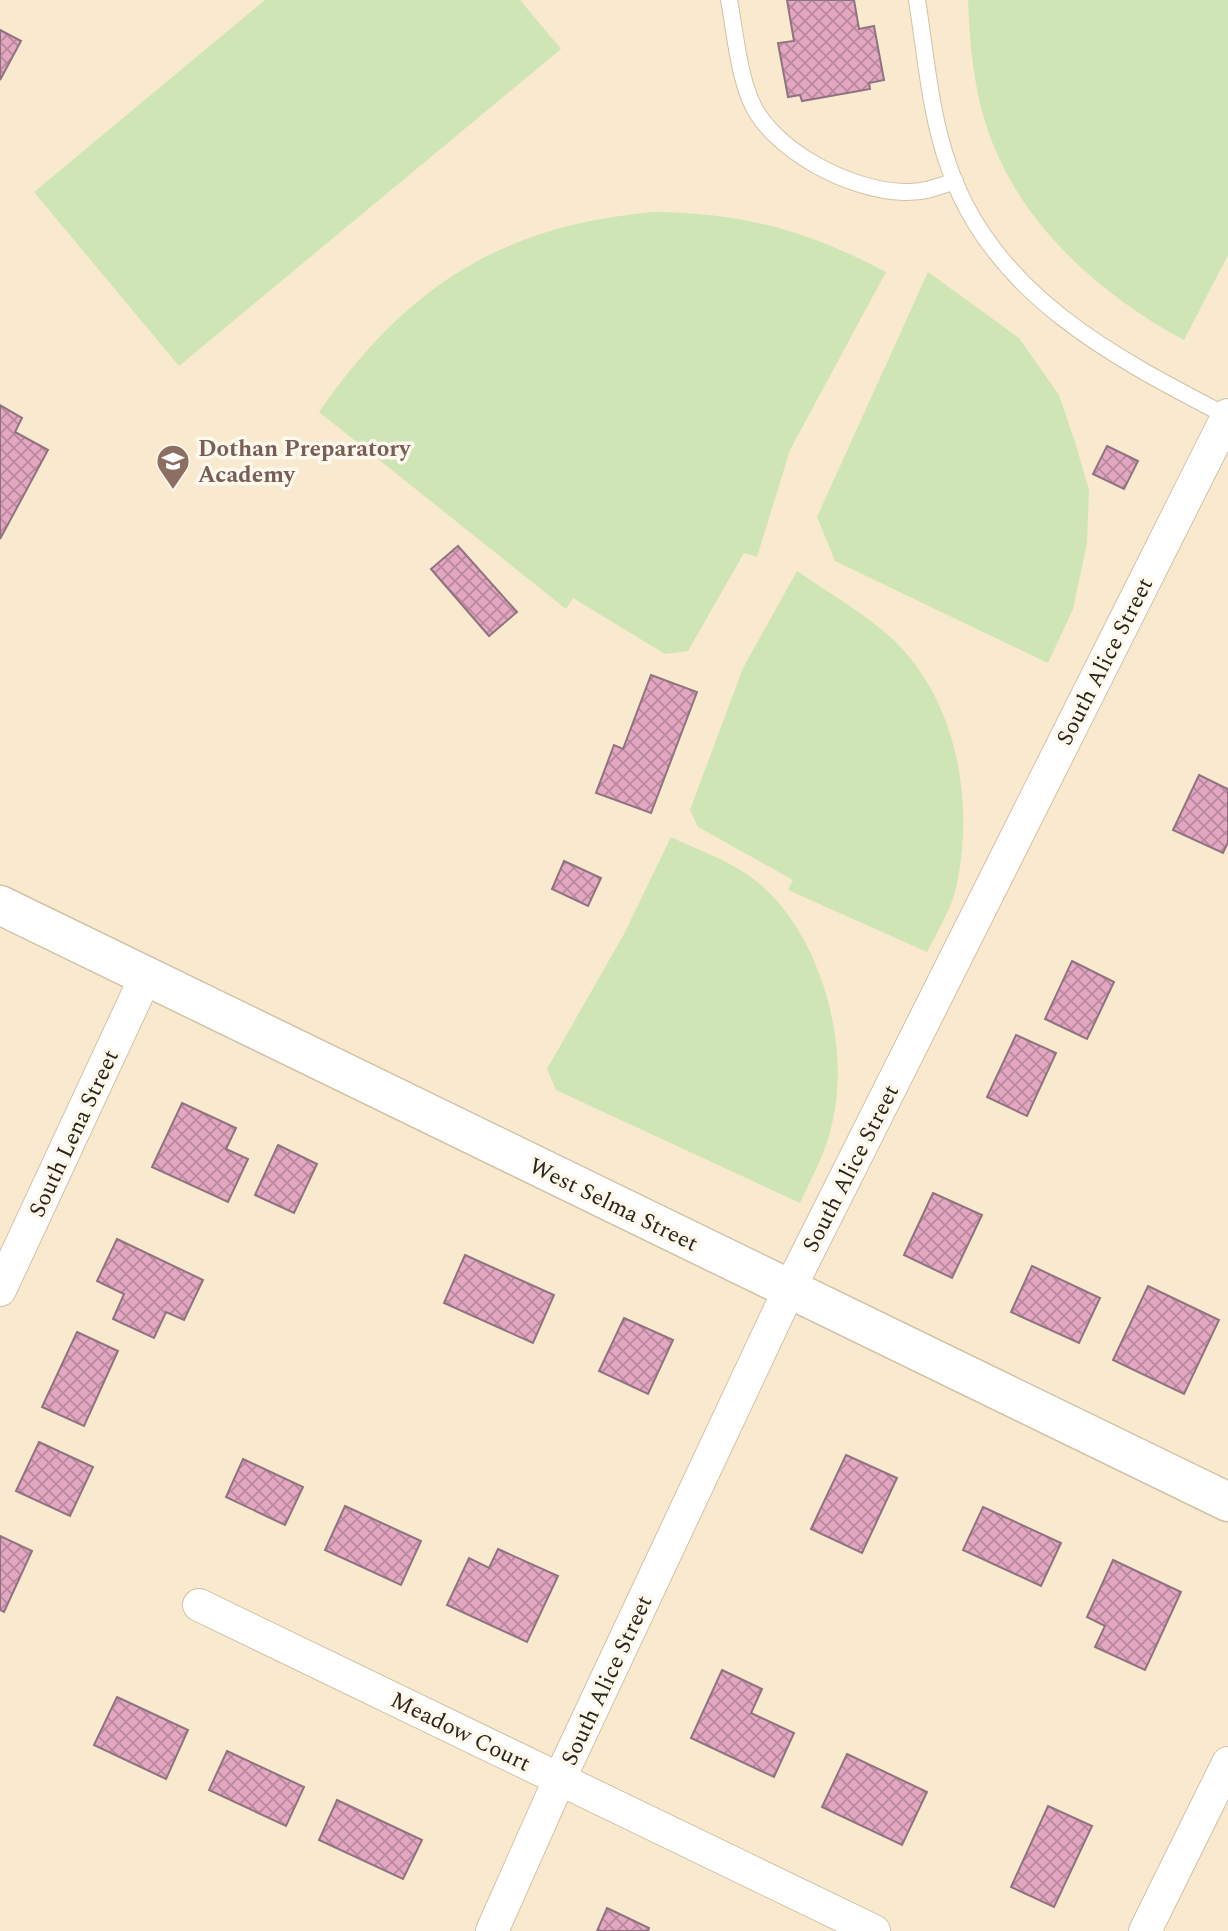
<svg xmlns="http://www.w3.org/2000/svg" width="1228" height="1931" viewBox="0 0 1228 1931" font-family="Spectral,serif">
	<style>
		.green { fill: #d0e5b5 }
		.building { fill: url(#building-cross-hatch); stroke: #907380; stroke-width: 2 }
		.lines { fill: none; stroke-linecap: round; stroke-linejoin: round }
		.service-casing { stroke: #d1c2a7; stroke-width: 18 }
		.minor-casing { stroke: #d1c2a7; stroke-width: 34 }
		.tertiary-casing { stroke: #d1c2a7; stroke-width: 41 }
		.service { stroke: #fff; stroke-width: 16 }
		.minor { stroke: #fff; stroke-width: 32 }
		.tertiary { stroke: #fff; stroke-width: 38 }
		.labels { text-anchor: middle; stroke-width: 7; stroke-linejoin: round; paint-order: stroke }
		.education-label { font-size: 23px; font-weight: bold; fill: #785e54; stroke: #fef8ed; text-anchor: start }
		.street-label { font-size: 23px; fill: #2a241a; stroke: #fef8ed }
	</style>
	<defs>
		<pattern id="building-cross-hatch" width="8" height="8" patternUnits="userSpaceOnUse" patternTransform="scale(1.75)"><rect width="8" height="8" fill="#e4a7c2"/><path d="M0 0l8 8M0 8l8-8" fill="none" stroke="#b9889d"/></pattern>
	</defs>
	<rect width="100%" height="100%" fill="#f9e9ce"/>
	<g class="green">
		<polygon points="265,0 520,0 561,49 179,366 34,192"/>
		<path d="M968,0H1228V255L1184,340C1107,299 1031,234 996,151C975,104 970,51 968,0Z"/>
		<path d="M653,212C744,213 806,230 886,272L790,450L757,557L744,553L688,651L665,654L573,598L566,609L319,412C406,287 500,226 653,212Z"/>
		<polygon points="928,272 1019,338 1059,395 1075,442 1089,490 1087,543 1073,609 1048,663 835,561 817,517"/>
		<path d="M797,571C825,590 855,608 881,629C956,689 976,799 956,888C951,910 937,932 927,952L788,890L793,880L698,827L690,810L743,668Z"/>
		<path d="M671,837C696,849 725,859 748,875C819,924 852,1043 832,1124C826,1152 812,1177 800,1203L556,1090L547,1069L624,934Z"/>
	</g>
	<g class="building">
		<polygon points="787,0 854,0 859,29 874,26 884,80 869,83 870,89 802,101 800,95 788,97 778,43 794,41"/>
		<polygon points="0,30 21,41 0,80"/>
		<polygon points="0,405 22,418 15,432 48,450 0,539"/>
		<polygon points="1107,446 1138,461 1124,489 1093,474"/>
		<polygon points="458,546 517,612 489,636 431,569"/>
		<polygon points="651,675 697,692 651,813 596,793 614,745 623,749"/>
		<polygon points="1199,775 1228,789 1228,842 1223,853 1173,830"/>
		<polygon points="564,861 601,878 588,906 552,889"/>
		<polygon points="1072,961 1114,982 1087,1039 1045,1019"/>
		<polygon points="1016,1035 1056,1053 1027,1116 987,1097"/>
		<polygon points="182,1103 236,1128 226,1149 248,1159 228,1202 152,1167"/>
		<polygon points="278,1145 317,1164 294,1213 255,1195"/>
		<polygon points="933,1193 982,1215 952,1278 904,1255"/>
		<polygon points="117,1239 203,1280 184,1320 166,1312 154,1338 113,1319 124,1294 97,1281"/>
		<polygon points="465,1255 554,1295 533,1343 444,1303"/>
		<polygon points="1032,1266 1100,1298 1079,1343 1011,1312"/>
		<polygon points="1148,1286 1219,1320 1184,1394 1113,1360"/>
		<polygon points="624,1318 673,1340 648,1394 599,1371"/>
		<polygon points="77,1332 118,1351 84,1426 42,1407"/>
		<polygon points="39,1442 93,1467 70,1516 16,1491"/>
		<polygon points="846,1455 897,1478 862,1553 811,1529"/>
		<polygon points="243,1459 303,1487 285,1525 226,1497"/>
		<polygon points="345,1506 421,1541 401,1585 325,1550"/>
		<polygon points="983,1507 1061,1543 1041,1586 963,1550"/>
		<polygon points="0,1536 32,1551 4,1612 0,1610"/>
		<polygon points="498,1549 558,1576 527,1642 447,1605 469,1558 489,1568"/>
		<polygon points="1113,1560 1181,1592 1145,1670 1095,1647 1105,1626 1087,1617"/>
		<polygon points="722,1670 762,1689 751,1713 794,1733 774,1777 691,1738"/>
		<polygon points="117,1697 188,1730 166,1779 94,1745"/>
		<polygon points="227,1751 304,1787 286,1826 209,1790"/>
		<polygon points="847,1754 927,1792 902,1845 822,1807"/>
		<polygon points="337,1800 422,1840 403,1879 319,1840"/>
		<polygon points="1048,1806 1092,1826 1054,1907 1011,1887"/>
		<polygon points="607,1908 649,1928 648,1931 597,1931"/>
	</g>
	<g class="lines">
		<defs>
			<g id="service">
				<path d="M729,0C735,32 738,69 750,99C770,150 851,191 904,192C922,193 938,187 955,181"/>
				<path d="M917,0C926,56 930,114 949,167C993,295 1115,358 1227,416"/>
			</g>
			<g id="minor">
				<polyline points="0,1290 146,976"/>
				<polyline points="199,1605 874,1931"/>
				<polyline points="492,1931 560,1778 789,1290 1228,415"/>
				<polyline points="1145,1931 1228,1763"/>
			</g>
			<polyline id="tertiary" points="0,905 1228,1502"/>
		</defs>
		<use href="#service" class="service-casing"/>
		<use href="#minor" class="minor-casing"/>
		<use href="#tertiary" class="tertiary-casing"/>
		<use href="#service" class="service"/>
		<use href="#minor" class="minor"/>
		<use href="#tertiary" class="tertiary"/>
	</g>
	<defs>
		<symbol id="school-pin" viewBox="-11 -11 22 30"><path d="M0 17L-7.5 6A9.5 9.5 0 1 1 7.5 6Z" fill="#8d6e63" stroke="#fef8ed"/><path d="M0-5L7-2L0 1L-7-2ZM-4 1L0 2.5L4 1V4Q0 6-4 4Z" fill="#fff"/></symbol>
	</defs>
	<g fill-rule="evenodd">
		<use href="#school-pin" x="154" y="442" width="38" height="52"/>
	</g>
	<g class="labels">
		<g class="education-label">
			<text x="198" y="456">Dothan Preparatory<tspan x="198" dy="26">Academy</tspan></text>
		</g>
		<g class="street-label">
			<text transform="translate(1104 661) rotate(-63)" y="8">South Alice Street</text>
			<text transform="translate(73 1133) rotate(-65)" y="8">South Lena Street</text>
			<text transform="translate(850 1168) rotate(-63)" y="8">South Alice Street</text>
			<text transform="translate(614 1204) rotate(26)" y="8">West Selma Street</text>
			<text transform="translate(606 1680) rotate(-65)" y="8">South Alice Street</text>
			<text transform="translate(461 1731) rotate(26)" y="8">Meadow Court</text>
		</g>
	</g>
</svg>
